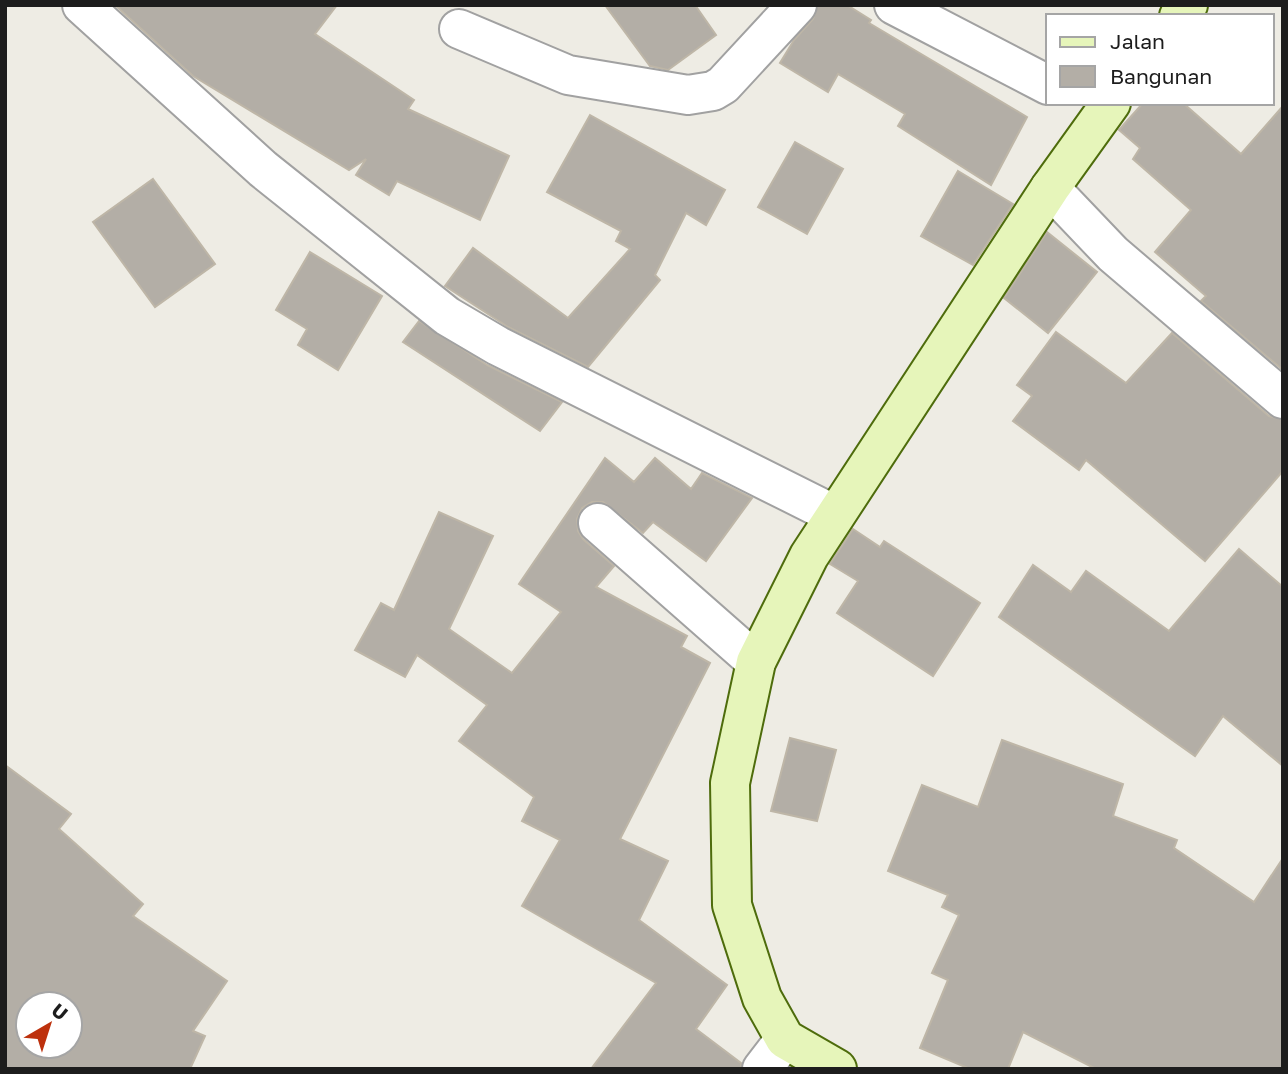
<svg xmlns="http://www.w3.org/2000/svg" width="1288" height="1074" viewBox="0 0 1288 1074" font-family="'Golos Text',sans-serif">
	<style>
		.building { fill: #b3aea6; stroke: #beb6a7; stroke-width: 2; fill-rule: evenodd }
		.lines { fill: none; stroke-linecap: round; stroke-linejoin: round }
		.street-casing { stroke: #a1a1a1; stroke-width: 42 }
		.secondary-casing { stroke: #4e6c0c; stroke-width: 42 }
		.street { stroke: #fff; stroke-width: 38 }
		.secondary { stroke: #e6f5ba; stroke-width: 38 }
	</style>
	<rect width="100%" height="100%" fill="#eeece4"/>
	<g class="building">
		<polygon points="115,5 337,5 315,34 414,100 408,109 509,156 480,220 397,181 389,195 356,175 366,159 349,170 193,76"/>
		<polygon points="605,5 695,5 716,35 668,70 650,66"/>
		<polygon points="818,5 847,5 871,20 869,23 1027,117 991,185 898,126 905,114 838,74 828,92 780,63 794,40 813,19"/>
		<polygon points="1143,103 1183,103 1241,154 1283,106 1283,370 1201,301 1206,296 1155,252 1191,210 1133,159 1140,148 1119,130"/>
		<polygon points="590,115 725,190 706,225 686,213 655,275 660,280 588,367 508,327 445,286 473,248 568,318 630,249 616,241 621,231 547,192"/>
		<polygon points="795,142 843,169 807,234 758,207"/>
		<polygon points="958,171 1013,204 973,265 921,236"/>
		<polygon points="153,179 215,264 155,307 93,222"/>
		<polygon points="1047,232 1097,272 1048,333 1004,298"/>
		<polygon points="310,252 382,296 338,370 298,345 307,329 276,310"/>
		<polygon points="419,321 487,365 562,402 540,431 403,342"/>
		<polygon points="1056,332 1126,383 1172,333 1269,416 1283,420 1283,471 1205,561 1086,460 1079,470 1013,421 1032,396 1017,385"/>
		<polygon points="605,458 634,482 655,458 691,489 702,473 752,498 706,561 653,522 643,533 603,502 592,502 582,508 577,519 578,531 583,539 614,566 596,587 687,636 681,647 710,663 620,839 668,861 639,920 727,985 696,1029 741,1063 741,1069 591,1069 656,983 522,906 560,840 522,821 534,797 459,741 487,705 417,655 405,677 355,650 381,603 394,610 439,512 493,536 449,629 512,673 561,612 519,584"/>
		<polygon points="853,529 880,547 884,541 980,603 933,676 837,613 858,581 830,564"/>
		<polygon points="1239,549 1283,587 1283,766 1223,716 1195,756 999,617 1033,565 1071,592 1086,571 1169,631"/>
		<polygon points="790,738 836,750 817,821 771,811"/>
		<polygon points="1002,740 1123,784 1113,816 1177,840 1174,848 1254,902 1283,858 1283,1069 1096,1069 1023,1032 1008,1069 970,1069 920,1048 948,980 932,973 959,915 942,907 948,895 888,871 922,785 978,807"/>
		<path d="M5,765L71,814L59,829L143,904L133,916L227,981L193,1031L205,1036L190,1069H5ZM28,1004H70V1046H28Z"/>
	</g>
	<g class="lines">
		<defs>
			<g id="street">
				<polyline points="82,5 263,169 447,316 498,346 835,515"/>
				<polyline points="894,5 1048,85"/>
				<polyline points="459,29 568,75 688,95 713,91 723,85 797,5"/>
				<polyline points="1050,188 1113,254 1283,399"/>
				<polyline points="598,523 756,662"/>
				<polyline points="762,1069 785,1039"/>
			</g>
			<g id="secondary">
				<polyline points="1179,16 1188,5"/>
				<polyline points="837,1069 785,1039 762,998 732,905 730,783 756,662 809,556 1050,188 1111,103"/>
			</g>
		</defs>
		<use href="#street" class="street-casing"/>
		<use href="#secondary" class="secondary-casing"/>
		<use href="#street" class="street"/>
		<use href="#secondary" class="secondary"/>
	</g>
	<rect width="1288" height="1074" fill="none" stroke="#1d1d1d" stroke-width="14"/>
	<rect x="1046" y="14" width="228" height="91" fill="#ffffff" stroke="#a5a5a5" stroke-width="2"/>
	<rect x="1060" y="37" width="35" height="10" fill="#e6f5ba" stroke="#a5a5a5" stroke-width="2"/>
	<text x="1110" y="49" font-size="21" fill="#1d1d1d">Jalan</text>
	<rect x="1060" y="66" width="35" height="21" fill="#b3aea6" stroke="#a5a5a5" stroke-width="2"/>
	<text x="1110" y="84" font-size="21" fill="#1d1d1d">Bangunan</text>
	<g transform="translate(49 1025) rotate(39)"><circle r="33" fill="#ffffff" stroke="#a5a5a5" stroke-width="2"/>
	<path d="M0-5L12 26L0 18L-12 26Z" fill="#bd310d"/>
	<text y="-10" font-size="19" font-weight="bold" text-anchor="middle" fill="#1d1d1d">U</text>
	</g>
</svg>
